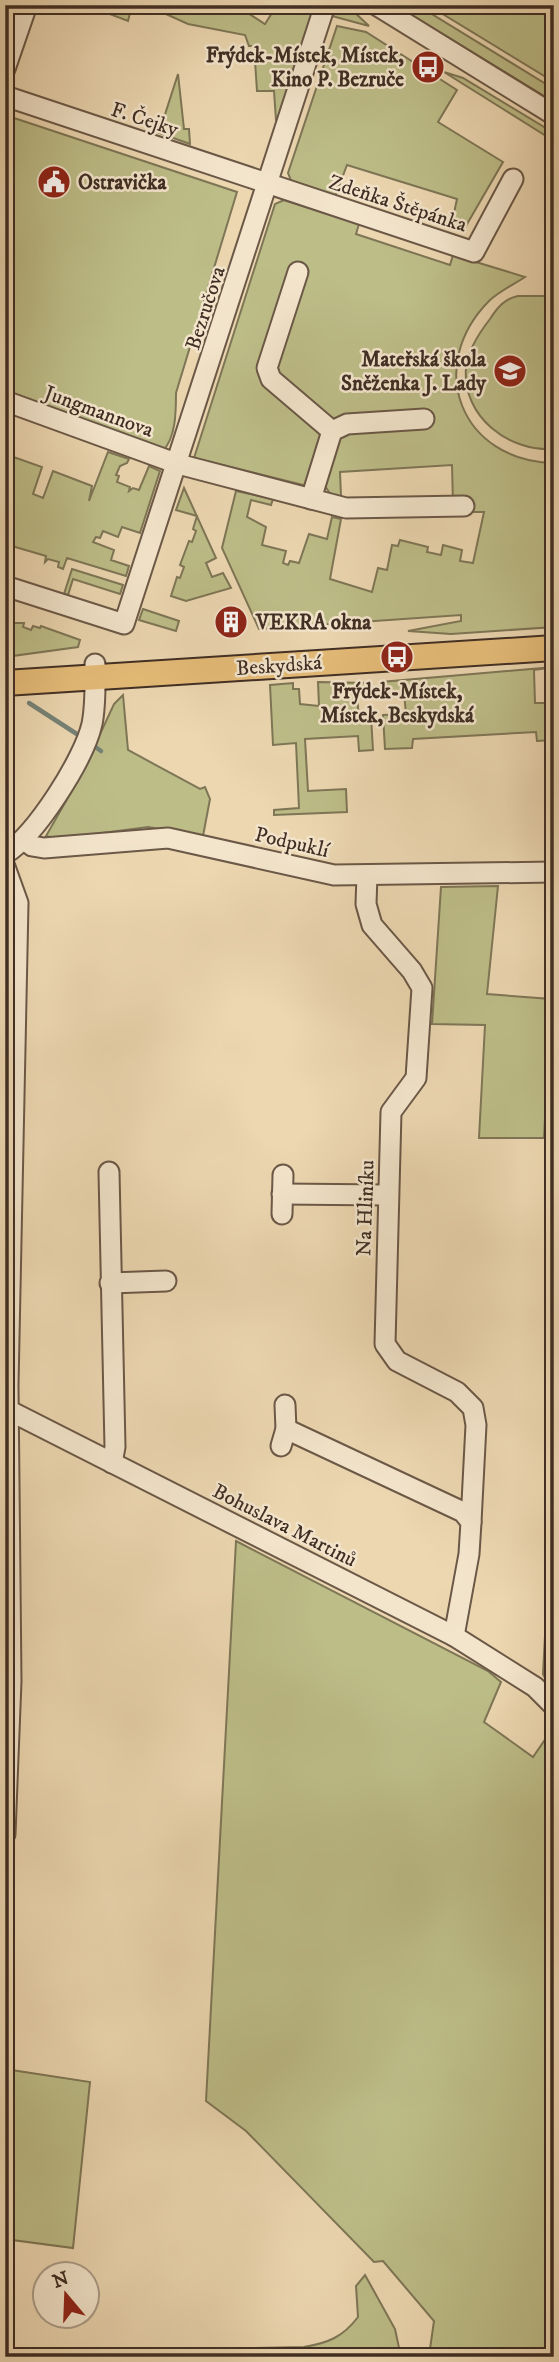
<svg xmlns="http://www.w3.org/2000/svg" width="559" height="2362" viewBox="0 0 559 2362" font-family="'IM FELL DW Pica',serif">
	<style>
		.green { fill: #bdbd88; stroke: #7e7656; stroke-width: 2 }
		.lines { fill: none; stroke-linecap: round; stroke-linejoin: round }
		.stream { stroke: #758276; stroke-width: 4.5 }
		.minor-casing { stroke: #6b5847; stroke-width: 23 }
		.major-casing { stroke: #402e24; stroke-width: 28 }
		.minor { stroke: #f3e5cc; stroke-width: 19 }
		.major { stroke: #e6bc78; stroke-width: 24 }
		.labels { text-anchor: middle; stroke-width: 5; stroke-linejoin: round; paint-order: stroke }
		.poi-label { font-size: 21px; font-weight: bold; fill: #402e24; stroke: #f3e5cc; text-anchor: end }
		.street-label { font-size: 21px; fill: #402e24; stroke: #f3e5cc }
	</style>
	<rect width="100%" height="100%" fill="#ecd7b1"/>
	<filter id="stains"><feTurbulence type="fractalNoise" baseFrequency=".00286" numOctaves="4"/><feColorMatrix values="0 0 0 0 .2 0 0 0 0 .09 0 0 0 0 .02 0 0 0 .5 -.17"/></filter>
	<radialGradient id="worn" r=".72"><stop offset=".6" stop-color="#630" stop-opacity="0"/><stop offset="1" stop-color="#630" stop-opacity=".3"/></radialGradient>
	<g class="green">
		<polygon points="86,5 132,5 128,21"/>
		<polygon points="146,5 235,5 265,24 277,5 315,5 280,122 276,120 274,91 257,91 254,46 249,46 245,35 188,24"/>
		<polygon points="395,5 417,5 554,89 554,102"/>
		<polygon points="428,5 554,5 554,82"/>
		<polygon points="342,8 353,11 369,26 332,16"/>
		<polygon points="337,26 366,32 457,90 438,122 503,162 463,231 451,227 457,199 347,165 335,197 292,183 288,173"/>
		<polygon points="444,72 463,78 554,133 554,141"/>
		<polygon points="178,74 184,129 189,129 190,144 159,133"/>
		<path d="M5,115L237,192L176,393C176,412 176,438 162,452L5,395Z"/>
		<path d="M284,200L359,224L356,234L450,265L453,255L525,277C513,285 499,291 489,301C424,367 461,461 554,463V627L451,634L408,631L461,621V615L259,629L222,548L236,491L273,499L271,505L251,500L247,517L266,527L262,545L286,551L283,563L288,565L290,561L299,563L309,534L327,539L332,517L341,519L330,579L372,592L378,568L387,570L392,545L398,546L400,540L428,547L427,552L441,555L443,545L462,550L460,561L473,563L484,512H464L453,503L452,465L340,472L341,496L333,498L323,483L307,486L194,458L275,204Z"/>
		<path d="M518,296H554V449C509,452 462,417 466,368C468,350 479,333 490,319C497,308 504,299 518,296Z"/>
		<polygon points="108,452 129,459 127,463 120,466 116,475 119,476 117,482 130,487 129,491 133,488 139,490 149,466 160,471 140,533 122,527 118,537 103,531 100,538 96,537 93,542 114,550 111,560 129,566 126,576 67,558 63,569 58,567 59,562 48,559 45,562 46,556 5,544 5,454 42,467 33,494 43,498 53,471 92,486 89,501"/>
		<polygon points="184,488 216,558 206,563 212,577 223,573 231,588 186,601 171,596 177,577 180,578 184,567 180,565 189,541 192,542 196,531 193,529 197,516 176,510"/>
		<polygon points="72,569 123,585 120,594 73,579 68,595 64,594"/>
		<polygon points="143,609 179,621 176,631 139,620"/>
		<polygon points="5,617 15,623 24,623 23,627 31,630 33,626 40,628 41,626 80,640 78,647 5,657"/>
		<polygon points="554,667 534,670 535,703 554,703 554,740 537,741 536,732 413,739 412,748 385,749 383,715 406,714 404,693 382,694 381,682"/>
		<polygon points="318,682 369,683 370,695 357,696 359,718 371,717 373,750 359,751 358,736 305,739 308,791 346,789 347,812 274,815 274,810 299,808 296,743 273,745 270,685 293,683 293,689 299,689 300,704 319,706"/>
		<polygon points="123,695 128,750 200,789 205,787 210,799 203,836 148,827 57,839 46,836 82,773 114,704"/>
		<polygon points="498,886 487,994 551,999 544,1138 479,1138 485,1025 432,1024 441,887"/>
		<polygon points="554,1462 554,1695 543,1674"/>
		<polygon points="236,1541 488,1671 501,1682 484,1722 533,1757 551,1731 554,1733 554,2357 429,2356 434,2321 383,2261 374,2262 246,2131 206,2101"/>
		<polygon points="5,2069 90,2082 73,2248 5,2239"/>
		<path d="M365,2275L395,2329L401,2357H5V2350L74,2352L304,2347C328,2343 343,2337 358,2317L356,2286Z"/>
	</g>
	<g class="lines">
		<g class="stream">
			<polyline points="29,703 83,738"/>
			<polyline points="90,743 101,751"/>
		</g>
		<defs>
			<g id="minor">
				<polyline points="376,5 554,115"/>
				<polyline points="5,69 27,5"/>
				<polyline points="5,96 474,252 513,179"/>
				<polyline points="298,272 267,368 271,379 332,431"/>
				<polyline points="5,401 178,464 346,508 464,506"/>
				<polyline points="311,499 332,431 347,424 424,419"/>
				<polyline points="5,586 124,624 325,5"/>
				<polyline points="24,840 32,846 44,848 168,838 334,875 554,872"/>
				<path d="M5,854C36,835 84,759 92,724C96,704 95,683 95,664"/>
				<polyline points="5,867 18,903 8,1385 11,1681 5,1834"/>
				<polyline points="367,875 366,904 372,925 412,971 422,988 416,1078 391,1112 385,1344 397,1361 457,1392 473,1408 476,1425 471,1522"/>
				<polyline points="109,1172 115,1447 112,1463"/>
				<polyline points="282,1194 387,1195"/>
				<polyline points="282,1214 283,1175"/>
				<polyline points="110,1283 166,1281"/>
				<polyline points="10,1411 454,1636 535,1687 554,1706"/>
				<polyline points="286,1429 463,1512 471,1522 469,1554 454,1636"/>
				<polyline points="281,1446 286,1429 285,1405"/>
			</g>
			<polyline id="major" points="5,683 554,648"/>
		</defs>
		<use href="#minor" class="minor-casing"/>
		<use href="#major" class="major-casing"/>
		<use href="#minor" class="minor"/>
		<use href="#major" class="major"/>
	</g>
	<defs>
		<symbol id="bus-disc" viewBox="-11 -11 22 22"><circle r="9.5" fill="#8f2418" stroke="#f3e5cc"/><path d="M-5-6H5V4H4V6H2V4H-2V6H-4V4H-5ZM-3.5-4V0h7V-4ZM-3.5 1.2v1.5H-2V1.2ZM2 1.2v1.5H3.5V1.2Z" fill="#fff"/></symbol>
		<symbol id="civic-disc" viewBox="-11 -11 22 22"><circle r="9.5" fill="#8f2418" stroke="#f3e5cc"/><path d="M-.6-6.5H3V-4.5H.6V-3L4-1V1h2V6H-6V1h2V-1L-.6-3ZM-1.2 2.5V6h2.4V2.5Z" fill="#fff"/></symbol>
		<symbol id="school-disc" viewBox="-11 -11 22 22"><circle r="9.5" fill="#8f2418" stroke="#f3e5cc"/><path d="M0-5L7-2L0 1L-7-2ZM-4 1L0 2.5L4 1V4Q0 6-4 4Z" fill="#fff"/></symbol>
		<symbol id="building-disc" viewBox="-11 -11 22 22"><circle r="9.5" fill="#8f2418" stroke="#f3e5cc"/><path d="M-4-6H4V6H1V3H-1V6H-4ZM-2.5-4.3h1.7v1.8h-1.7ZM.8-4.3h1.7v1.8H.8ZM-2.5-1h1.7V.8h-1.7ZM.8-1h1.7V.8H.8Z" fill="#fff"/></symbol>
	</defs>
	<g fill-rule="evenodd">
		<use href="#bus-disc" x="409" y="48" width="38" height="38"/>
		<use href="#civic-disc" x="35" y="163" width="38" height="38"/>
		<use href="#school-disc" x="491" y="352" width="38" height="38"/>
		<use href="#building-disc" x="212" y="603" width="38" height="38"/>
		<use href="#bus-disc" x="378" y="638" width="38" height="38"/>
	</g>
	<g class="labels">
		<g class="poi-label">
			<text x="404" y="62">Frýdek-Místek, Místek,<tspan x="404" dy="24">Kino P. Bezruče</tspan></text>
			<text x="78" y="189" text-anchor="start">Ostravička</text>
			<text x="486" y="366">Mateřská škola<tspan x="486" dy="24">Sněženka J. Lady</tspan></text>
			<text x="256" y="629" text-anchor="start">VEKRA okna</text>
			<text x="397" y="698" text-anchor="middle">Frýdek-Místek,<tspan x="397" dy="24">Místek, Beskydská</tspan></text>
		</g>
		<g class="street-label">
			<text transform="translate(145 119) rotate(18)" y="7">F. Čejky</text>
			<text transform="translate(398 203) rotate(18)" y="7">Zdeňka Štěpánka</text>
			<text transform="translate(205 308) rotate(-72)" y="7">Bezručova</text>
			<text transform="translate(99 411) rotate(20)" y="7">Jungmannova</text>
			<text transform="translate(279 665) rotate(-4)" y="7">Beskydská</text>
			<text transform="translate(292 842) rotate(13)" y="7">Podpuklí</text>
			<text transform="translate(365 1208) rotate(-88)" y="7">Na Hliníku</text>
			<text transform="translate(285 1525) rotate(27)" y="7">Bohuslava Martinů</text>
		</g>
	</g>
	<rect width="559" height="2362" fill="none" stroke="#ecd7b1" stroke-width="28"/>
	<rect x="7" y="7" width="545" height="2348" fill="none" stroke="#402e24" stroke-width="3.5"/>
	<rect x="14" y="14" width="531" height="2334" fill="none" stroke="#402e24" stroke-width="2"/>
	<g transform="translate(66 2295) rotate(341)"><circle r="33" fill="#f3e5cc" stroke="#ab9c89" stroke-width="2"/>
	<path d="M0-5L12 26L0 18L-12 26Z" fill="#8f2418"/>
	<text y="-10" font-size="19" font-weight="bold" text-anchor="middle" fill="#402e24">N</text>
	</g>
	<rect width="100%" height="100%" filter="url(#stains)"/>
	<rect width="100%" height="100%" fill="url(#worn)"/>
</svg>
